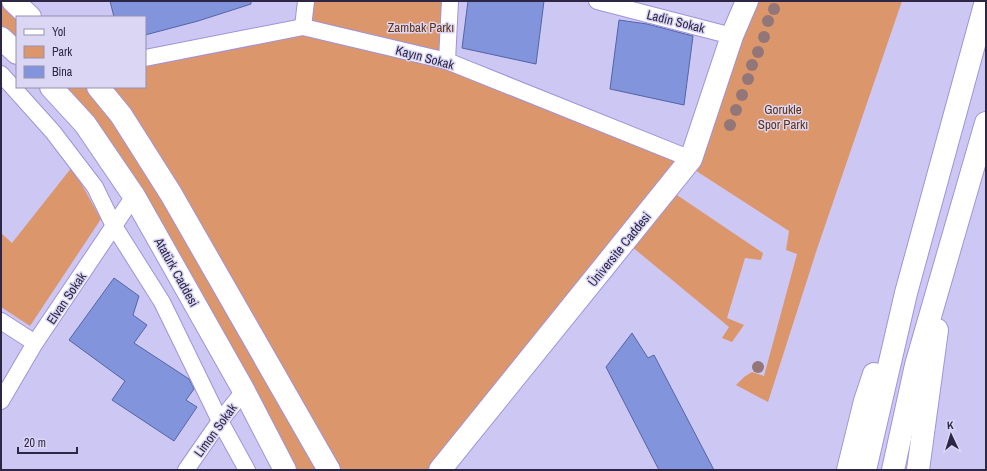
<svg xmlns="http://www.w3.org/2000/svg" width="987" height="471" viewBox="0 0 987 471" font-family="'Archivo Narrow',sans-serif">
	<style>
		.green { fill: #dc966c }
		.building { fill: #8295dc; stroke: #5464a5 }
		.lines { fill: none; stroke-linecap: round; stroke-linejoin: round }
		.street-casing { stroke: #a093db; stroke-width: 18 }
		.secondary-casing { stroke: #a093db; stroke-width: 24 }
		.highway-casing { stroke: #a093db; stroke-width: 24 }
		.street { stroke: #fff; stroke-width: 16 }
		.secondary { stroke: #fff; stroke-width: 22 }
		.highway { stroke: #fff; stroke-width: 22 }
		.tree { fill: #937678 }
		.labels { text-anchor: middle; stroke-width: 3; stroke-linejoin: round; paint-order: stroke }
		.street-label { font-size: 13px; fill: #2d2745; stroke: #dad6f4 }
		.park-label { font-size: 13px; fill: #633312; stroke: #dad6f4 }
	</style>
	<rect width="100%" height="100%" fill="#cdc7f4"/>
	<g class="green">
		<polygon points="1,1 13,1 17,17 17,53 1,38"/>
		<polygon points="306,1 450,1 447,61 687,165 747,1 902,1 817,249 768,402 736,385 744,377 752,372 764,376 797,254 786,250 789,231 687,165 668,189 763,253 761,260 745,258 727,318 744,325 732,342 722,338 729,327 625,241 440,470 285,470 134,196 51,87 145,87 145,58 303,27"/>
		<polygon points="72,167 101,219 30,326 1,307 1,233 12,243"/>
	</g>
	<g class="building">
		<polygon points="110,1 251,1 251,4 198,21 145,35 145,17 114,17"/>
		<polygon points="468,1 544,1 536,64 462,48"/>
		<polygon points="619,20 647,24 693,36 684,105 610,89"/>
		<polygon points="114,278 139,296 133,315 147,325 134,343 189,379 194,389 186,400 197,407 174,441 112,400 125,381 69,340"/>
		<polygon points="632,333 648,358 654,355 714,470 659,470 606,367"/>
	</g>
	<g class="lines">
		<defs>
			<g id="street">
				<polyline points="597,1 732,36"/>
				<polyline points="303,27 306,1"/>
				<polyline points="145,58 303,27 447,61 691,159"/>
				<polyline points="447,61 450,1"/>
				<polyline points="1,74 53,132 95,187 114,226 162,302 220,421 247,470"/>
				<polyline points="1,321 35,343"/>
				<polyline points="1,401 35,343 134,196"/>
				<polyline points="186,470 220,421 244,391"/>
			</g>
			<g id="secondary">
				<polyline points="13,1 30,17"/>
				<polyline points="1,38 17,53"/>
				<polyline points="51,87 85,124 134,196 244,391 285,470"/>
				<polyline points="98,87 121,115 171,194 329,470"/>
				<polyline points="440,470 691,159 732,36 747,1"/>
			</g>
			<g id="highway">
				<polyline points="848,470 865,401 874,374"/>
				<polyline points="865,470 906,293 986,1"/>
				<polyline points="893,470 916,365 986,123"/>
				<polyline points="918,470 937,330"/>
			</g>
		</defs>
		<use href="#street" class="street-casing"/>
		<use href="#secondary" class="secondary-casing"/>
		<use href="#highway" class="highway-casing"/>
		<use href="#street" class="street"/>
		<use href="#secondary" class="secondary"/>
		<use href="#highway" class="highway"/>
	</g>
	<g class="tree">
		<circle cx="774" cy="9" r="6"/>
		<circle cx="768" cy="21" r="6"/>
		<circle cx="764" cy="37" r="6"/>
		<circle cx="758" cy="52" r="6"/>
		<circle cx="752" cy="65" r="6"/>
		<circle cx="748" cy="79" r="6"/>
		<circle cx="742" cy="95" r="6"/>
		<circle cx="736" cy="110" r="6"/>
		<circle cx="730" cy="125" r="6"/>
		<circle cx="758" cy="367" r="6"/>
	</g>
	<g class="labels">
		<g class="street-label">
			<text transform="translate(676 21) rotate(14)" y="5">Ladin Sokak</text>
			<text transform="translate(425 57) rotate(15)" y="5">Kayın Sokak</text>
			<text transform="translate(619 249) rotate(-51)" y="5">Üniversite Caddesi</text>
			<text transform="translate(177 272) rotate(61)" y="5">Atatürk Caddesi</text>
			<text transform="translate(66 298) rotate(-56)" y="5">Elvan Sokak</text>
			<text transform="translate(215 430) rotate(-54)" y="5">Limon Sokak</text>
		</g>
		<g class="park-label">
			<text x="421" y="32">Zambak Parkı</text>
			<text x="783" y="114">Gorukle<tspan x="783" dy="15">Spor Parkı</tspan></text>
		</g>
	</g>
	<rect width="987" height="471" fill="none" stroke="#2d2745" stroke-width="4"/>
	<rect x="16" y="16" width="130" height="72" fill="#dad6f4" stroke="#9590ae"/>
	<rect x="24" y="29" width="20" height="6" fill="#ffffff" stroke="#9590ae"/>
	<text x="52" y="36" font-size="12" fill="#2d2745">Yol</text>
	<rect x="24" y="46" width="20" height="12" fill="#dc966c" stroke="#9590ae"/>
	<text x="52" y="56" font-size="12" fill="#2d2745">Park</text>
	<rect x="24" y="66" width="20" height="12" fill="#8295dc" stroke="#9590ae"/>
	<text x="52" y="76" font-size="12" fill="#2d2745">Bina</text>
	<g transform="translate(951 435) rotate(356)" stroke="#dad6f4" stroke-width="3" paint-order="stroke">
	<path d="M0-3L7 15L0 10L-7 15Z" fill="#2d2745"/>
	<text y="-6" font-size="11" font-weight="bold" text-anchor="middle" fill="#2d2745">K</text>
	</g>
	<path d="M18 447v6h59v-6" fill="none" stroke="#2d2745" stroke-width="2"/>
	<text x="24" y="447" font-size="12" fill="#2d2745" stroke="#dad6f4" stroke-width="3" paint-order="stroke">20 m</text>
</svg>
